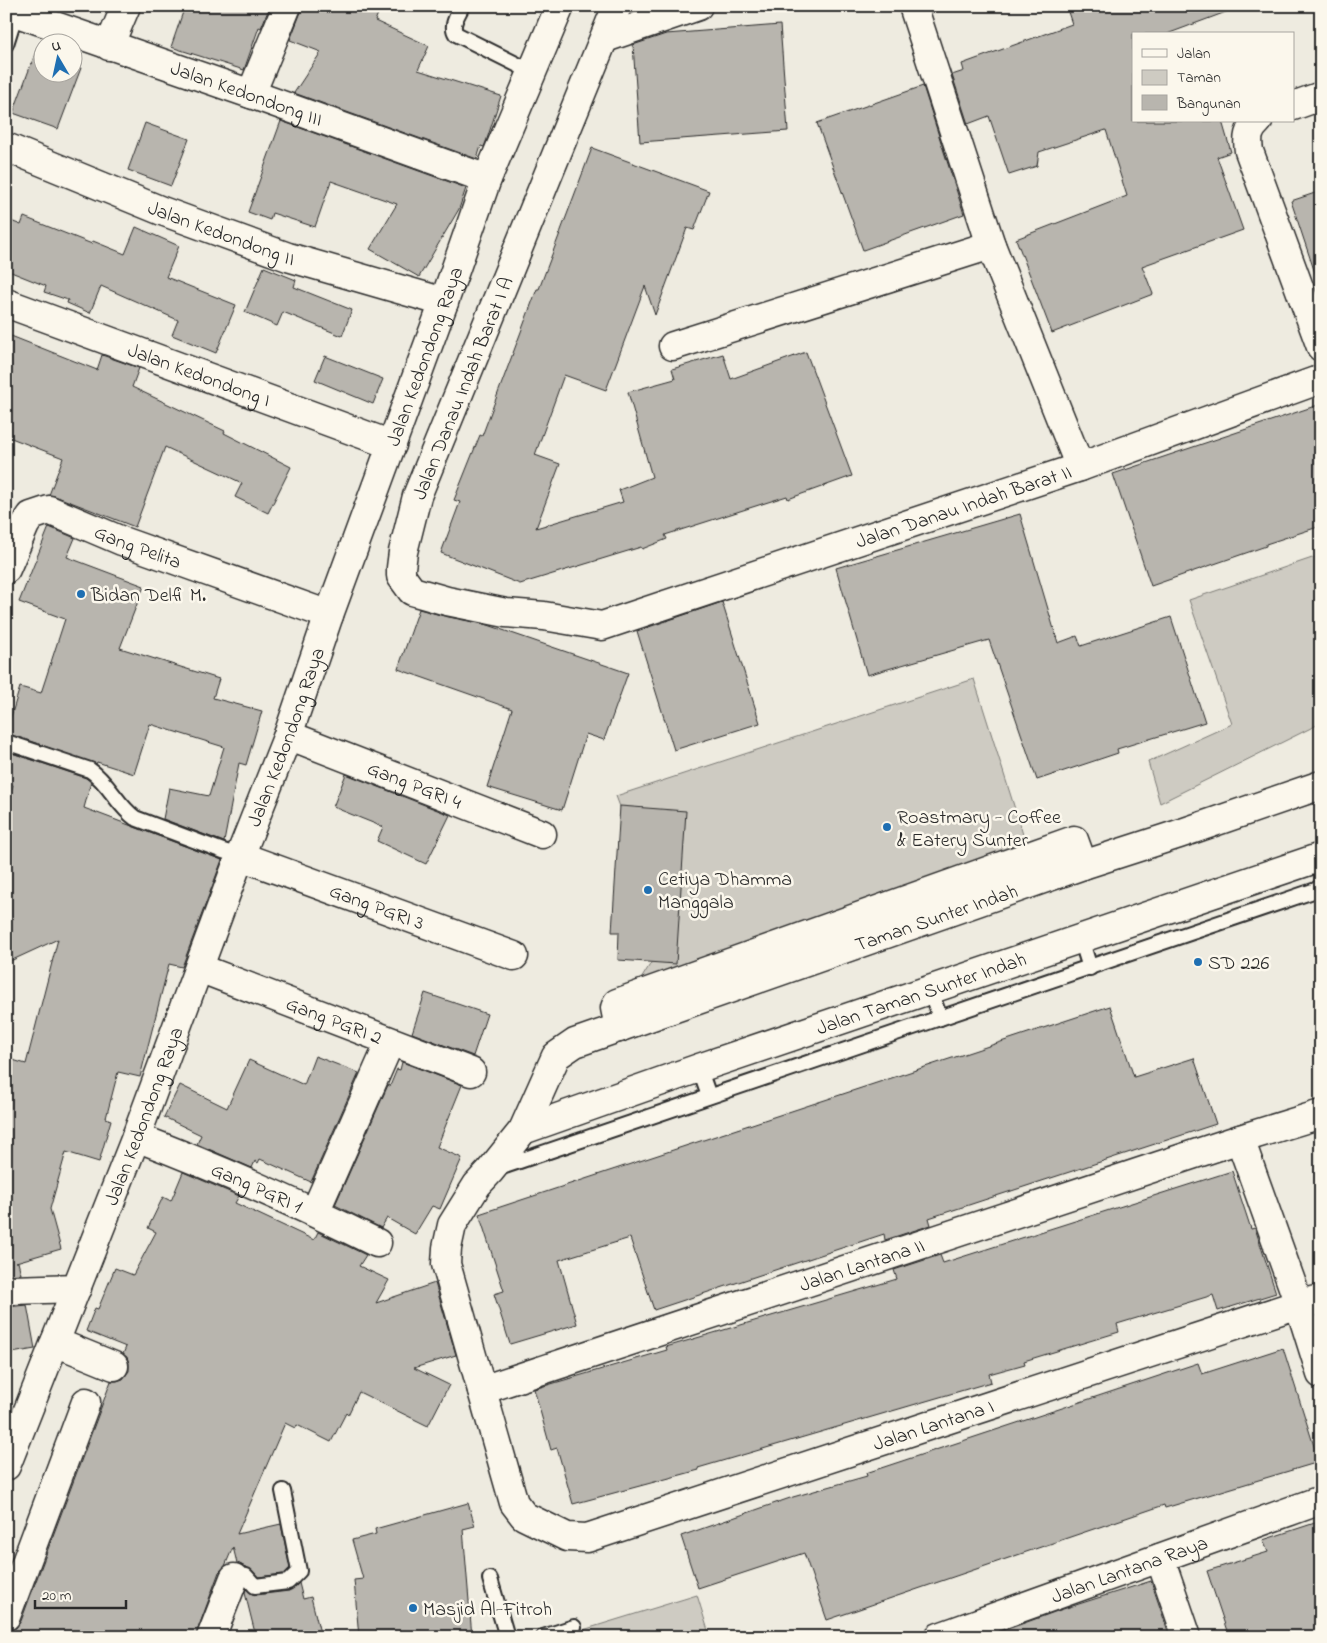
<svg xmlns="http://www.w3.org/2000/svg" width="1327" height="1643" viewBox="0 0 1327 1643" font-family="'Indie Flower',sans-serif">
	<style>
		.green { fill: #cecbc2; stroke: #7c7b76 }
		.building { fill: #b8b5ae; stroke: #2b2b2b }
		.lines { fill: none; stroke-linecap: round; stroke-linejoin: round }
		.service-casing { stroke: #2b2b2b; stroke-width: 18 }
		.minor-casing { stroke: #2b2b2b; stroke-width: 31 }
		.tertiary-casing { stroke: #2b2b2b; stroke-width: 31 }
		.service { stroke: #fbf7ec; stroke-width: 14 }
		.minor { stroke: #fbf7ec; stroke-width: 28 }
		.tertiary { stroke: #fbf7ec; stroke-width: 28 }
		.poi-dot { fill: #1f6fb2; stroke: #fbf7ec; stroke-width: 2 }
		.labels { text-anchor: middle; stroke-width: 5; stroke-linejoin: round; paint-order: stroke }
		.street-label { font-size: 20px; fill: #2b2b2b; stroke: #fbf7ec }
		.poi-label { font-size: 20px; fill: #2b2b2b; stroke: #fbf7ec; text-anchor: start }
	</style>
	<rect width="100%" height="100%" fill="#eeebe0"/>
	<filter id="ink" filterUnits="userSpaceOnUse"><feTurbulence type="fractalNoise" baseFrequency=".02" numOctaves="2"/><feDisplacementMap in="SourceGraphic" scale="10" xChannelSelector="R" yChannelSelector="G"/><feConvolveMatrix kernelMatrix="1 2 1 2 8 2 1 2 1" color-interpolation-filters="sRGB"/></filter>
	<g filter="url(#ink)">
		<g class="green">
			<polygon points="1321,555 1321,723 1160,803 1148,762 1232,724 1189,600"/>
			<polygon points="974,679 1026,844 632,994 668,935 616,796"/>
			<polygon points="697,1595 710,1637 586,1637 583,1630"/>
		</g>
		<g class="building">
			<polygon points="185,6 270,6 261,28 259,27 244,70 171,47"/>
			<polygon points="302,6 381,6 375,21 429,46 418,70 501,96 487,139 484,147 481,146 477,159 294,93 321,52 290,40 301,12"/>
			<polygon points="1066,6 1233,6 1234,9 1167,34 1133,34 1133,121 1222,121 1231,152 1217,157 1243,230 1142,266 1153,294 1052,333 1016,239 1127,196 1106,130 1039,152 1037,166 1009,175 989,116 968,124 952,75 964,71 962,64 1072,24"/>
			<polygon points="780,25 788,131 640,142 633,45 666,34"/>
			<polygon points="36,51 42,54 42,72 72,72 72,65 81,68 58,129 13,113"/>
			<polygon points="923,86 964,214 863,250 817,123"/>
			<polygon points="281,121 466,188 459,209 419,277 370,249 397,204 331,181 315,227 272,213 270,220 248,212"/>
			<polygon points="145,123 189,139 171,186 128,170"/>
			<polygon points="592,148 709,191 694,230 687,228 655,315 645,286 606,390 564,375 535,455 560,464 536,528 623,502 619,490 652,477 628,392 675,379 672,369 723,354 731,379 806,352 852,476 788,499 787,496 665,535 667,539 642,549 641,547 520,584 441,553 460,502 454,500 480,435 482,436 537,289 539,289"/>
			<polygon points="1321,191 1321,275 1316,276 1291,201"/>
			<polygon points="24,217 92,244 93,241 125,254 136,227 179,246 166,277 236,305 216,353 172,335 178,320 101,286 90,313 67,303 68,300 44,292 46,286 6,270 6,219 21,225"/>
			<polygon points="264,267 296,280 294,287 352,310 342,336 283,312 277,326 245,312"/>
			<polygon points="6,334 97,370 102,355 139,368 132,387 225,431 224,433 291,467 268,513 235,497 242,483 165,447 135,527 55,496 49,495 63,458 6,436"/>
			<polygon points="325,356 383,379 373,404 315,380"/>
			<polygon points="1321,404 1321,526 1266,544 1266,546 1151,586 1113,474"/>
			<polygon points="1020,514 1058,643 1077,636 1081,646 1171,617 1205,722 1117,749 1118,753 1037,780 989,640 867,675 836,568"/>
			<polygon points="49,527 75,538 67,557 144,586 120,648 219,679 213,698 262,711 246,765 239,763 224,842 163,819 169,788 209,796 224,747 150,724 134,774 97,762 96,764 6,733 20,687 41,693 65,619 19,602"/>
			<polygon points="722,602 760,723 674,750 637,631"/>
			<polygon points="419,609 444,616 488,625 628,673 604,740 586,734 562,810 487,787 512,709 398,669"/>
			<polygon points="6,751 86,778 91,782 84,808 222,860 182,967 169,964 140,1077 118,1072 106,1118 111,1120 99,1162 66,1152 50,1209 61,1249 16,1262 18,1262 21,1274 6,1275 6,1058 26,1064 58,939 6,963 6,811 13,785 6,784"/>
			<polygon points="346,774 450,815 426,864 377,841 383,827 333,807"/>
			<polygon points="620,806 686,811 676,964 618,960 619,932 612,932"/>
			<polygon points="425,993 487,1014 473,1056 412,1033"/>
			<polygon points="1110,1006 1134,1077 1194,1058 1216,1124 929,1218 931,1225 885,1240 884,1234 654,1310 630,1238 559,1260 577,1324 510,1344 494,1294 504,1291 479,1214"/>
			<polygon points="315,1056 359,1073 311,1182 260,1159 258,1163 255,1161 252,1168 197,1144 201,1135 164,1117 180,1085 227,1108 249,1060 304,1085"/>
			<polygon points="402,1062 462,1085 437,1147 462,1158 440,1209 432,1206 415,1234 387,1218 381,1228 335,1205 388,1085 390,1086 397,1069 400,1070"/>
			<polygon points="1232,1171 1251,1229 1255,1228 1276,1293 1218,1311 1213,1295 1117,1324 1119,1332 1024,1361 1025,1364 989,1374 991,1382 698,1468 699,1470 573,1504 557,1448 551,1450 534,1389 667,1350 666,1347 897,1279 894,1270 940,1255 943,1263"/>
			<polygon points="183,1172 239,1196 235,1203 314,1240 318,1232 366,1255 359,1266 389,1280 376,1303 435,1283 456,1355 414,1368 449,1385 428,1426 359,1392 348,1415 346,1413 331,1442 297,1425 295,1428 285,1423 237,1534 281,1524 290,1568 284,1574 258,1577 252,1570 237,1563 233,1547 225,1566 219,1572 195,1637 6,1637 6,1631 16,1628 21,1621 111,1381 117,1381 123,1379 129,1371 129,1363 127,1357 123,1354 126,1347 86,1331 95,1308 98,1309 115,1268 133,1275 156,1232 148,1228 163,1197 171,1201"/>
			<polygon points="27,1305 35,1349 6,1354 6,1307"/>
			<polygon points="1283,1348 1319,1462 1165,1508 1164,1505 827,1620 804,1553 698,1588 681,1536 793,1497 867,1476 866,1473 1198,1363 1202,1374"/>
			<polygon points="468,1503 475,1526 463,1529 472,1637 359,1637 354,1580 363,1579 352,1540 376,1534 375,1529"/>
			<polygon points="1321,1521 1321,1637 1229,1637 1207,1571 1268,1552 1263,1540"/>
			<polygon points="1151,1581 1170,1637 995,1637 994,1634 1060,1610"/>
			<polygon points="299,1583 303,1599 311,1597 321,1637 256,1637 245,1593 246,1589 252,1594 256,1595 289,1591"/>
		</g>
		<g class="lines">
			<defs>
				<g id="service">
					<path d="M462,6C458,15 450,25 456,34L532,72"/>
					<polyline points="6,44 17,9"/>
					<path d="M6,742L90,770C109,783 117,805 135,818L223,851L240,856"/>
					<polyline points="1081,939 1090,968"/>
					<polyline points="930,990 940,1018"/>
					<polyline points="699,1068 709,1096"/>
					<path d="M496,1169C769,1075 1043,984 1316,890L1321,886"/>
					<polyline points="234,1578 240,1575 246,1576 255,1586 288,1582 299,1571 283,1491"/>
					<polyline points="490,1579 507,1637"/>
					<polyline points="543,1637 574,1627"/>
				</g>
				<g id="minor">
					<path id="s1" d="M617,6L417,496L403,552L401,568V576L412,591L447,601L506,613L544,616L602,626L1080,467L1321,379"/>
					<polyline points="913,6 991,245 1080,467"/>
					<path id="s2" d="M6,9L251,94L487,179"/>
					<polyline points="605,38 698,6"/>
					<polyline points="109,46 126,6"/>
					<polyline points="251,94 287,6"/>
					<polyline points="1293,106 1321,96"/>
					<path d="M1258,121C1248,130 1247,138 1249,151L1321,347"/>
					<path id="s3" d="M6,147L162,211L288,257L444,302"/>
					<path id="s4" d="M6,303L392,445"/>
					<polyline points="673,346 991,245"/>
					<path id="s5" d="M6,569L25,525L31,516L49,510L122,541L329,615"/>
					<path id="s6" d="M288,735L542,834"/>
					<path id="s7" d="M1321,785L1179,834L1083,865L575,1043L556,1056L523,1130L490,1171L477,1185L452,1225L447,1248L446,1264L514,1503L524,1516L567,1537L587,1538L1299,1304L1321,1299"/>
					<path id="s8" d="M240,856L514,956"/>
					<path id="s9" d="M199,968L471,1072"/>
					<polyline points="619,1028 615,1008 617,1003 1074,840 1083,865"/>
					<path id="s10" d="M523,1130L699,1068L1321,857"/>
					<path id="s11" d="M136,1137C218,1168 298,1204 377,1243"/>
					<polyline points="1240,1139 1299,1304 1321,1374"/>
					<polyline points="315,1212 390,1042"/>
					<polyline points="6,1292 12,1290 77,1288"/>
					<polyline points="55,1342 114,1366"/>
					<path id="s12" d="M482,1390L1240,1139L1321,1114"/>
					<polyline points="1160,1558 1187,1637"/>
					<polyline points="6,1616 86,1402"/>
					<polyline points="211,1637 234,1578"/>
					<path id="s13" d="M939,1637L1321,1500"/>
				</g>
				<g id="tertiary">
					<path id="s14" d="M6,1466L136,1137L240,856L288,735L329,615L444,302L487,179L560,6"/>
				</g>
			</defs>
			<use href="#service" class="service-casing"/>
			<use href="#minor" class="minor-casing"/>
			<use href="#tertiary" class="tertiary-casing"/>
			<use href="#service" class="service"/>
			<use href="#minor" class="minor"/>
			<use href="#tertiary" class="tertiary"/>
		</g>
	</g>
	<g class="poi-dot">
		<circle cx="81" cy="594" r="5"/>
		<circle cx="887" cy="827" r="5"/>
		<circle cx="648" cy="890" r="5"/>
		<circle cx="1198" cy="962" r="5"/>
		<circle cx="413" cy="1608" r="5"/>
	</g>
	<g class="labels">
		<g class="street-label">
			<text dy="7" stroke="none"><textPath href="#s2" startOffset="255">Jalan Kedondong III</textPath></text>
			<text dy="7" stroke="none"><textPath href="#s3" startOffset="232">Jalan Kedondong II</textPath></text>
			<text dy="7" stroke="none"><textPath href="#s14" startOffset="1186">Jalan Kedondong Raya</textPath></text>
			<text dy="7" stroke="none"><textPath href="#s4" startOffset="206">Jalan Kedondong I</textPath></text>
			<text transform="translate(462 388) rotate(-68)" y="7">Jalan Danau Indah Barat I A</text>
			<text dy="7" stroke="none"><textPath href="#s1" startOffset="1204">Jalan Danau Indah Barat II</textPath></text>
			<text dy="7" stroke="none"><textPath href="#s5" startOffset="174">Gang Pelita</textPath></text>
			<text dy="7" stroke="none"><textPath href="#s14" startOffset="781">Jalan Kedondong Raya</textPath></text>
			<text dy="7" stroke="none"><textPath href="#s6" startOffset="136">Gang PGRI 4</textPath></text>
			<text dy="7" stroke="none"><textPath href="#s8" startOffset="146">Gang PGRI 3</textPath></text>
			<text transform="translate(936 917) rotate(-19)" y="7">Taman Sunter Indah</text>
			<text dy="7" stroke="none"><textPath href="#s10" startOffset="421">Jalan Taman Sunter Indah</textPath></text>
			<text dy="7" stroke="none"><textPath href="#s9" startOffset="145">Gang PGRI 2</textPath></text>
			<text dy="7" stroke="none"><textPath href="#s14" startOffset="376">Jalan Kedondong Raya</textPath></text>
			<text dy="7" stroke="none"><textPath href="#s11" startOffset="131">Gang PGRI 1</textPath></text>
			<text dy="7" stroke="none"><textPath href="#s12" startOffset="400">Jalan Lantana II</textPath></text>
			<text dy="7" stroke="none"><textPath href="#s7" startOffset="1749">Jalan Lantana I</textPath></text>
			<text dy="7" stroke="none"><textPath href="#s13" startOffset="202">Jalan Lantana Raya</textPath></text>
		</g>
		<g class="poi-label">
			<text x="91" y="601">Bidan Delfi M.</text>
			<text x="897" y="823">Roastmary - Coffee<tspan x="897" dy="23">&amp; Eatery Sunter</tspan></text>
			<text x="658" y="885">Cetiya Dhamma<tspan x="658" dy="23">Manggala</tspan></text>
			<text x="1208" y="969">SD 226</text>
			<text x="423" y="1615">Masjid Al-Fitroh</text>
		</g>
	</g>
	<rect width="1327" height="1643" fill="none" stroke="#fbf7ec" stroke-width="25"/>
	<rect x="12" y="12" width="1302" height="1618" fill="none" stroke="#2b2b2b" stroke-width="2" filter="url(#ink)"/>
	<rect x="1132" y="32" width="162" height="90" fill="#fbf7ec" stroke="#a8a59f"/>
	<rect x="1142" y="49" width="25" height="8" fill="#fbf7ec" stroke="#a8a59f"/>
	<text x="1177" y="58" font-size="15" fill="#2b2b2b">Jalan</text>
	<rect x="1142" y="70" width="25" height="15" fill="#cecbc2" stroke="#a8a59f"/>
	<text x="1177" y="82" font-size="15" fill="#2b2b2b">Taman</text>
	<rect x="1142" y="95" width="25" height="15" fill="#b8b5ae" stroke="#a8a59f"/>
	<text x="1177" y="108" font-size="15" fill="#2b2b2b">Bangunan</text>
	<g transform="translate(58 58) rotate(351)"><circle r="24" fill="#fbf7ec" stroke="#a8a59f"/>
	<path d="M0-4L9 19L0 12L-9 19Z" fill="#1f6fb2"/>
	<text y="-8" font-size="14" font-weight="bold" text-anchor="middle" fill="#2b2b2b">U</text>
	</g>
	<path d="M35 1600v8h91v-8" fill="none" stroke="#2b2b2b" stroke-width="2.5"/>
	<text x="42" y="1600" font-size="15" fill="#2b2b2b" stroke="#fbf7ec" stroke-width="4" paint-order="stroke">20 m</text>
</svg>
